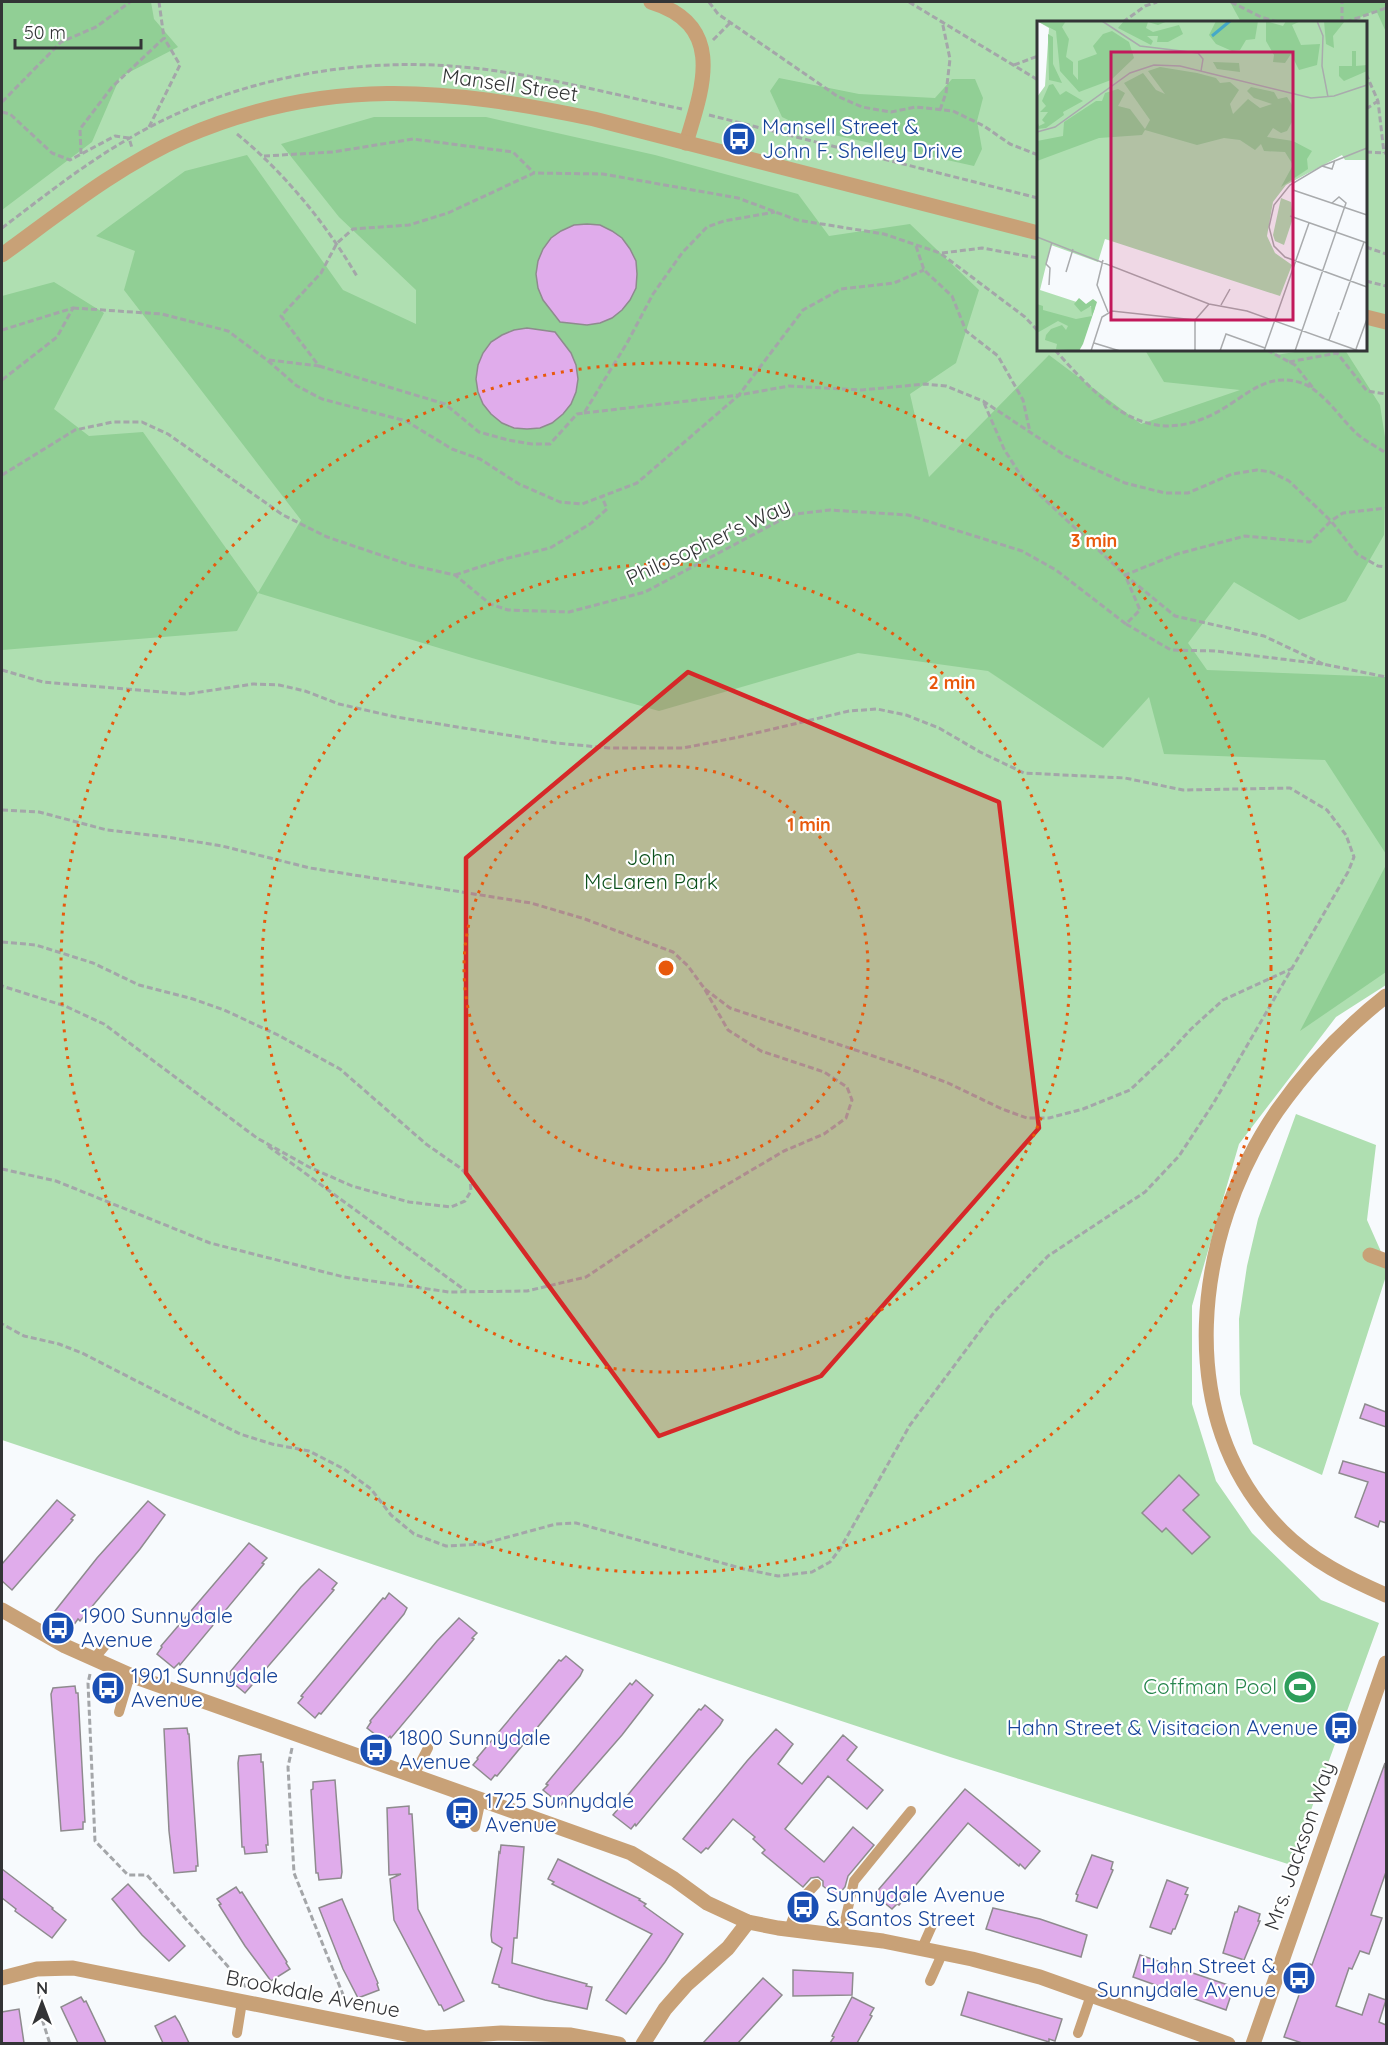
<svg xmlns="http://www.w3.org/2000/svg" width="1388" height="2045" viewBox="0 0 1388 2045" font-family="Quicksand,sans-serif">
	<style>
		.green { fill: #afdfb1; fill-rule: evenodd }
		.forest { fill: #91cf95 }
		.building { fill: #e0aceb; stroke: #8e8b8e; stroke-width: 1.5 }
		.lines { fill: none; stroke-linecap: round; stroke-linejoin: round }
		.path { stroke: #a4a6a9; stroke-width: 3; stroke-dasharray: 6 3; stroke-linecap: butt }
		.service { stroke: #c8a177; stroke-width: 10 }
		.pedestrian { stroke: #c8a177; stroke-width: 15 }
		.minor { stroke: #c8a177; stroke-width: 15 }
		.tertiary { stroke: #c8a177; stroke-width: 15 }
		.marked { fill: #d62828; fill-opacity: 0.2; stroke: #d62828; stroke-width: 4.5; stroke-linejoin: round }
		.ring { fill: none; stroke: #e8590c; stroke-width: 3; stroke-dasharray: 3 6 }
		.labels { text-anchor: middle; stroke-width: 4.5; stroke-linejoin: round; paint-order: stroke }
		.street-label { font-size: 21px; fill: #333436; stroke: #fff }
		.transit-label { font-size: 21px; fill: #164399; stroke: #fff; text-anchor: start }
		.park-label { font-size: 21px; fill: #0b501b; stroke: #fff }
		.leisure-label { font-size: 21px; fill: #27864d; stroke: #fff; text-anchor: end }
		.inset-river { fill: none; stroke: #45a9c9; stroke-width: 3 }
		.inset-road { fill: none; stroke: #a9abad; stroke-width: 1.5 }
		.view { fill: #c2185b; fill-opacity: 0.15; stroke: #c2185b; stroke-width: 3 }
		.inset-edge { fill: none; stroke: #333436; stroke-width: 3 }
		.centre { fill: #e8590c; stroke: #fff; stroke-width: 3 }
		.ring-label { font-size: 18px; text-anchor: middle; font-weight: bold; fill: #e8590c; stroke: #fff; stroke-width: 4.5; stroke-linejoin: round; paint-order: stroke }
	</style>
	<rect width="100%" height="100%" fill="#f7fafd"/>
	<g class="green">
		<path d="M2,2H1386V985L1336,1017L1239,1144L1192,1306V1404L1216,1481L1252,1533L1321,1600L1379,1623L1291,1865L950,1757L714,1679L2,1440ZM1038,22H1366V350H1038Z"/>
		<polygon points="1296,1114 1376,1145 1367,1220 1386,1263 1386,1276 1322,1475 1253,1444 1240,1394 1239,1319 1247,1266 1258,1219"/>
	</g>
	<g class="forest">
		<polygon points="2,2 151,2 154,19 178,47 120,77 92,142 2,210"/>
		<polygon points="1230,2 1386,2 1386,32 1376,10 1350,22 1241,22"/>
		<polygon points="779,78 859,94 935,98 952,79 975,79 983,98 977,121 982,149 974,166 807,129 782,117 770,91"/>
		<polygon points="374,117 486,117 655,155 798,194 829,236 910,224 979,290 956,363 910,394 929,477 1049,355 1141,424 1240,390 1164,382 1145,350 1273,350 1276,355 1307,350 1345,350 1380,405 1386,444 1384,535 1346,601 1299,620 1234,582 1188,643 1207,670 1386,677 1386,854 1325,760 1164,754 1149,697 1103,748 988,671 858,653 659,711 472,658 258,593 237,631 2,650 2,296 54,282 104,313 54,409 89,436 143,432 258,593 301,520 124,290 135,251 96,236 185,171 247,155 343,290 416,324 416,290 339,217 281,144"/>
		<polygon points="1386,865 1386,972 1300,1031"/>
	</g>
	<g class="building">
		<polygon points="587,224 600,225 612,231 622,238 630,249 636,261 637,274 636,288 630,300 622,310 612,318 600,323 587,325 560,322 543,300 538,288 536,274 538,261 543,249 551,238 561,231 574,225"/>
		<polygon points="527,328 555,332 571,353 576,365 578,379 576,392 571,404 563,414 552,423 540,428 527,429 514,428 502,423 491,414 483,404 478,392 476,379 478,365 483,353 491,342 502,335 514,330"/>
		<polygon points="1365,1404 1386,1412 1386,1427 1360,1418"/>
		<polygon points="1343,1461 1386,1473 1386,1523 1380,1521 1378,1527 1355,1517 1368,1482 1339,1473"/>
		<polygon points="1179,1475 1199,1495 1183,1510 1210,1537 1192,1554 1166,1528 1162,1532 1142,1513"/>
		<polygon points="57,1500 75,1515 71,1519 73,1520 12,1590 2,1581 2,1564"/>
		<polygon points="148,1501 165,1515 140,1549 80,1621 78,1619 73,1626 55,1611 97,1558"/>
		<polygon points="249,1543 267,1558 262,1563 264,1564 180,1665 179,1663 174,1668 157,1654 162,1647 161,1646"/>
		<polygon points="319,1569 337,1583 332,1589 334,1590 245,1693 227,1678 231,1674 230,1672 301,1587"/>
		<polygon points="389,1593 407,1608 404,1614 321,1714 319,1713 315,1718 298,1703 303,1697 301,1696 383,1598 385,1599"/>
		<polygon points="459,1618 477,1633 472,1638 474,1639 391,1738 390,1736 385,1742 367,1728 371,1722 370,1721 437,1641"/>
		<polygon points="566,1656 583,1670 580,1676 497,1776 495,1775 491,1780 473,1765 478,1759 477,1758 559,1660 561,1661"/>
		<polygon points="636,1680 653,1695 622,1735 561,1805 543,1790 548,1785 546,1784 630,1683 632,1685"/>
		<polygon points="75,1686 76,1693 78,1693 85,1822 83,1822 83,1829 61,1831 51,1694 53,1688"/>
		<polygon points="705,1705 723,1720 720,1725 636,1826 635,1824 631,1829 613,1815 618,1809 617,1808 699,1709 701,1710"/>
		<polygon points="187,1728 188,1734 189,1734 198,1866 196,1866 196,1871 174,1873 169,1831 164,1729"/>
		<polygon points="776,1729 793,1744 778,1764 802,1784 843,1735 857,1747 847,1760 883,1790 867,1809 828,1776 785,1829 824,1862 853,1827 874,1845 848,1876 845,1887 836,1897 823,1886 823,1881 818,1877 811,1878 803,1887 762,1853 765,1850 753,1839 755,1837 733,1819 708,1849 706,1848 701,1853 683,1839 747,1761"/>
		<polygon points="261,1754 261,1762 263,1762 268,1845 266,1845 267,1852 245,1854 244,1847 242,1847 238,1763 239,1756"/>
		<polygon points="1385,1763 1386,1872 1371,1915 1382,1918 1369,1954 1360,1951 1352,1969 1349,1968 1336,2006 1362,2015 1369,1994 1386,2000 1379,2022 1386,2025 1386,2043 1302,2043 1284,2037 1310,1964 1312,1965"/>
		<polygon points="335,1780 342,1872 341,1878 319,1880 318,1873 316,1873 311,1790 313,1789 313,1782"/>
		<polygon points="965,1789 1040,1851 1025,1869 1020,1864 1019,1866 968,1823 899,1905 897,1904 892,1909 875,1895 879,1889"/>
		<polygon points="409,1806 409,1814 412,1814 418,1909 464,2001 444,2011 441,2005 439,2005 394,1920 390,1879 401,1874 389,1875 387,1808"/>
		<polygon points="501,1845 524,1847 517,1938 514,1938 512,1963 587,1984 586,1986 592,1987 587,2009 545,2000 499,1987 499,1985 492,1983 502,1948 492,1942 491,1935 499,1852 500,1853"/>
		<polygon points="1092,1855 1113,1862 1111,1869 1113,1870 1097,1908 1076,1901 1078,1895 1076,1894"/>
		<polygon points="558,1859 640,1899 639,1900 646,1904 644,1906 683,1934 665,1962 626,2014 606,2000 652,1934 552,1884 554,1882 548,1879"/>
		<polygon points="2,1869 53,1908 52,1909 66,1920 52,1938 15,1911 16,1909 2,1898"/>
		<polygon points="1167,1880 1188,1888 1185,1894 1188,1895 1175,1929 1173,1929 1171,1934 1150,1927"/>
		<polygon points="128,1884 185,1946 169,1961 142,1935 112,1899"/>
		<polygon points="236,1887 240,1893 242,1892 287,1962 286,1963 290,1969 271,1981 245,1946 219,1905 221,1904 217,1899"/>
		<polygon points="342,1899 378,1983 377,1984 379,1990 358,1998 343,1969 319,1908"/>
		<polygon points="1239,1906 1260,1914 1258,1921 1260,1921 1244,1960 1223,1953 1235,1912 1237,1912"/>
		<polygon points="993,1908 1040,1919 1087,1935 1081,1957 986,1929"/>
		<polygon points="1140,1955 1228,1985 1227,1987 1233,1989 1226,2010 1133,1977"/>
		<polygon points="793,1970 853,1973 852,1995 793,1996"/>
		<polygon points="763,1978 782,1995 738,2043 703,2043"/>
		<polygon points="968,1992 1062,2019 1055,2041 1049,2039 1049,2042 961,2015"/>
		<polygon points="81,1997 84,2002 86,2001 106,2043 78,2043 61,2007"/>
		<polygon points="852,1997 874,2008 870,2015 872,2016 857,2043 830,2043 834,2037 832,2036"/>
		<polygon points="19,2009 24,2043 2,2043 2,2012"/>
		<polygon points="175,2016 179,2022 189,2043 163,2043 155,2026"/>
	</g>
	<g class="lines">
		<g class="path">
			<polyline points="709,2 718,14 837,96 862,107 891,112 916,107 953,111 984,126 1010,144 1038,155"/>
			<polyline points="909,2 1038,80"/>
			<polyline points="1231,2 1261,17 1278,22"/>
			<polyline points="1123,22 1145,6 1157,2"/>
			<polyline points="1342,22 1342,2"/>
			<polyline points="1346,22 1386,8"/>
			<polyline points="713,40 731,22"/>
			<polyline points="1014,65 1038,56"/>
			<polyline points="1366,74 1378,101 1384,153"/>
			<polyline points="2,102 61,42 96,27 130,2"/>
			<polyline points="1366,109 1378,101"/>
			<polyline points="940,110 946,93 950,59 942,21"/>
			<polyline points="2,112 10,114 52,153 70,160 115,136 129,138 132,148"/>
			<polyline points="709,115 1038,198"/>
			<polyline points="149,127 180,65 164,38"/>
			<path d="M237,134C285,173 327,225 358,278"/>
			<polyline points="1366,152 1386,153"/>
			<polyline points="81,154 80,129 112,87 164,38 159,2"/>
			<polyline points="264,156 333,152 413,139 513,152 534,173"/>
			<path d="M2,228C43,197 83,165 128,139C223,83 340,58 450,66C525,71 607,93 682,109"/>
			<polyline points="916,246 924,270 952,296 966,331 998,356 1023,400 1030,432"/>
			<polyline points="1366,247 1386,254"/>
			<polyline points="942,253 982,248 1038,258"/>
			<polyline points="1366,281 1386,286"/>
			<polyline points="73,308 162,314 228,331 267,360 297,386 322,399 406,421 452,449 480,459 519,484 560,502 582,504 637,483 739,395 789,386 862,390 925,384 946,386 983,401 1066,456 1125,483 1165,493 1188,493 1232,474 1257,470 1271,472 1289,481 1331,521 1357,554 1378,566 1386,567"/>
			<polyline points="2,330 73,308 57,337 2,380"/>
			<path d="M1055,350C1107,408 1154,456 1232,403C1252,390 1269,376 1294,381C1320,385 1338,416 1356,433C1365,441 1377,447 1386,453"/>
			<polyline points="1267,350 1295,365 1313,388"/>
			<polyline points="269,360 319,366 281,316 321,273 337,243 353,229 409,225 448,213 534,173 603,174 738,198 797,220 884,234 940,253 1025,317 1038,331"/>
			<polyline points="1289,362 1337,353 1367,391 1386,394"/>
			<polyline points="319,366 445,404 479,432 508,440 532,444 550,444 577,414 584,413 627,343 653,294 682,253 707,227 724,221 775,212"/>
			<polyline points="984,403 1004,449 1023,479 1125,575 1175,616 1264,636 1323,664"/>
			<polyline points="584,413 739,395 803,310 841,289 894,283 924,270"/>
			<polyline points="2,475 75,430 113,422 142,422 168,434 283,515 327,537 410,565 455,575 490,604 508,610 569,612 645,592 777,522 795,514 830,510 908,515 1022,551 1056,570 1126,624 1140,610 1125,575 1177,554 1245,536 1310,542 1331,521 1343,513 1386,508"/>
			<polyline points="455,575 504,559 550,548 590,524 607,509 602,497"/>
			<polyline points="1126,624 1171,650 1215,651 1323,664 1386,677"/>
			<polyline points="2,670 43,682 187,694 253,684 279,685 305,691 339,704 396,717 556,743 609,748 683,748 739,737 849,711 877,709 906,715 939,728 980,752 1024,773 1125,778 1183,790 1290,788 1327,810 1346,835 1354,857 1348,872 1213,1104 1179,1156 1145,1192 1048,1256 995,1311 910,1425 840,1549 830,1562 812,1572 778,1576 744,1569 576,1523 556,1524 482,1544 446,1546 414,1534 391,1515 371,1489 344,1469 309,1451 272,1444 240,1434 82,1353 59,1344 24,1336 2,1324"/>
			<polyline points="2,810 39,812 107,830 167,837 222,846 310,868 531,903 585,919 673,952 688,966 704,988 728,1030 761,1051 824,1072 847,1087 852,1100 846,1118 824,1134 784,1151 706,1197 586,1277 527,1291 449,1292 344,1277 210,1243 56,1181 2,1169"/>
			<polyline points="2,942 36,945 93,963 139,985 193,999 224,1010 278,1035 340,1069 426,1144 459,1167 470,1177 471,1191 465,1201 451,1207 409,1202 352,1186 309,1167 257,1138 104,1024 65,1006 2,986"/>
			<polyline points="705,989 730,1008 900,1065 948,1083 1002,1109 1027,1118 1049,1118 1083,1109 1130,1090 1167,1055 1191,1029 1223,1000 1293,968"/>
			<polyline points="268,1146 466,1291"/>
			<polyline points="90,1674 88,1683 95,1841 128,1875 147,1875 246,1987"/>
			<polyline points="292,1748 288,1767 294,1873 348,2007"/>
			<polyline points="39,1984 42,2019 50,2044"/>
		</g>
		<g class="service">
			<polyline points="93,1660 108,1642"/>
			<polyline points="119,1712 130,1675"/>
			<polyline points="414,1775 428,1748"/>
			<polyline points="475,1827 481,1799"/>
			<polyline points="789,1929 799,1902 816,1884"/>
			<polyline points="842,1935 854,1881 911,1811"/>
			<polyline points="922,1948 934,1921"/>
			<polyline points="930,1981 943,1952"/>
			<polyline points="237,2033 242,2002"/>
			<polyline points="1078,2033 1091,1995"/>
		</g>
		<path class="pedestrian" d="M651,2C726,25 703,87 686,143"/>
		<g class="minor">
			<polyline points="1370,1255 1386,1261"/>
			<polyline points="2,1610 65,1646 130,1675 631,1853 674,1879 707,1903 748,1922 778,1928 883,1941 972,1959 1040,1977 1228,2044"/>
			<polyline points="2,1978 37,1969 73,1968 426,2038 501,2033 571,2035 619,2044"/>
			<polyline points="643,2044 665,2009 687,1984 728,1948 748,1922"/>
			<polyline points="1253,2044 1386,1663"/>
		</g>
		<g class="tertiary">
			<path d="M2,255C60,213 118,166 184,137C325,76 448,88 594,119L1038,233"/>
			<polyline points="1366,317 1386,322"/>
			<path d="M1386,996C1344,1029 1308,1067 1277,1111C1194,1232 1170,1420 1282,1531C1312,1561 1349,1579 1386,1595"/>
		</g>
	</g>
	<path class="marked" d="M688,672L999,802L1039,1128L821,1376L659,1436L466,1173V858Z"/>
	<g class="ring">
		<circle cx="666" cy="968" r="202"/>
		<circle cx="666" cy="968" r="404"/>
		<circle cx="666" cy="968" r="605"/>
	</g>
	<defs>
		<symbol id="bus-disc" viewBox="-11 -11 22 22"><circle r="9.5" fill="#1a4fb4" stroke="#fff"/><path d="M-5-6H5V4H4V6H2V4H-2V6H-4V4H-5ZM-3.5-4V0h7V-4ZM-3.5 1.2v1.5H-2V1.2ZM2 1.2v1.5H3.5V1.2Z" fill="#fff"/></symbol>
		<symbol id="stadium-disc" viewBox="-11 -11 22 22"><circle r="9.5" fill="#2e9e5b" stroke="#fff"/><path d="M0-5a6.5 5 0 1 0 0 10a6.5 5 0 1 0 0-10ZM-3.5-1.8h7v3.6h-7Z" fill="#fff"/></symbol>
	</defs>
	<g fill-rule="evenodd">
		<use href="#bus-disc" x="720" y="120" width="38" height="38"/>
		<use href="#bus-disc" x="39" y="1609" width="38" height="38"/>
		<use href="#stadium-disc" x="1281" y="1668" width="38" height="38"/>
		<use href="#bus-disc" x="89" y="1669" width="38" height="38"/>
		<use href="#bus-disc" x="1322" y="1709" width="38" height="38"/>
		<use href="#bus-disc" x="357" y="1731" width="38" height="38"/>
		<use href="#bus-disc" x="443" y="1794" width="38" height="38"/>
		<use href="#bus-disc" x="784" y="1888" width="38" height="38"/>
		<use href="#bus-disc" x="1280" y="1959" width="38" height="38"/>
	</g>
	<g class="labels">
		<g class="street-label">
			<text transform="translate(510 85) rotate(8)" y="7">Mansell Street</text>
			<text transform="translate(708 542) rotate(-25)" y="7">Philosopher's Way</text>
			<text transform="translate(1300 1846) rotate(-71)" y="7">Mrs. Jackson Way</text>
			<text transform="translate(313 1994) rotate(11)" y="7">Brookdale Avenue</text>
		</g>
		<g class="transit-label">
			<text x="762" y="134">Mansell Street &amp;<tspan x="762" dy="24">John F. Shelley Drive</tspan></text>
			<text x="81" y="1623">1900 Sunnydale<tspan x="81" dy="24">Avenue</tspan></text>
			<text x="131" y="1683">1901 Sunnydale<tspan x="131" dy="24">Avenue</tspan></text>
			<text x="1318" y="1735" text-anchor="end">Hahn Street &amp; Visitacion Avenue</text>
			<text x="399" y="1745">1800 Sunnydale<tspan x="399" dy="24">Avenue</tspan></text>
			<text x="485" y="1808">1725 Sunnydale<tspan x="485" dy="24">Avenue</tspan></text>
			<text x="826" y="1902">Sunnydale Avenue<tspan x="826" dy="24">&amp; Santos Street</tspan></text>
			<text x="1276" y="1973" text-anchor="end">Hahn Street &amp;<tspan x="1276" dy="24">Sunnydale Avenue</tspan></text>
		</g>
		<g class="park-label">
			<text x="651" y="865">John<tspan x="651" dy="24">McLaren Park</tspan></text>
		</g>
		<g class="leisure-label">
			<text x="1277" y="1694">Coffman Pool</text>
		</g>
	</g>
	<g transform="translate(1037 21)">
		<rect width="330" height="330" fill="#f7fafd"/>
		<path d="M0,0H330V139H308L305,134L249,164L236,181L230,215L238,232L255,244L243,275L68,218L61,241L14,224L3,269L58,287L42,330H0V76L8,65L12,7ZM244,177L254,181L256,197L247,224L238,220L236,214Z" fill="#afdfb1"/>
		<path d="M0,0H29L25,6L32,18L29,36L36,41V53L41,59V40L60,33L56,25L66,13L75,10L92,21L97,37L74,59L42,71L23,50L19,10ZM87,0H131L121,4L111,1L109,7L116,11L142,4L146,13L131,21H120L121,15H110L116,20L114,24L81,7ZM179,0H221L218,18L209,19L203,29L195,30L179,23L172,14ZM229,0L246,5L249,0H264L255,4L264,24L283,23L280,44L262,49L254,33L248,42L236,41L237,34L229,20ZM287,0H308L296,15L297,27L289,23ZM11,13L16,16V43L25,62L12,59ZM315,30H319V45L330,44V50L307,60L302,55V45H315ZM176,41L202,42L203,51L180,48ZM123,46L160,52L179,57L183,62L193,61L202,69L193,83L196,93L211,78L223,87L235,83L217,77L210,70L214,66L237,71L241,78L250,76L255,84V101L250,110L244,112L236,107L230,116L256,120L275,130L270,138L271,148L244,166L256,144L248,131L227,130L224,123L218,129L203,119L187,117L160,124L108,109L105,114L62,117L0,140V120L26,115L27,101L59,80H65L68,72L81,68L88,72L81,85L93,88L108,108L113,99L87,62L106,52L119,69L128,73L111,50ZM16,63L23,74L29,70L46,80L26,91L27,94L9,107L0,108V99L2,105L8,102L5,99L11,91H3L9,85L5,80L12,64ZM42,277L49,283L56,278L60,281L46,323L42,330L19,328L20,323L8,319L9,314L14,308L25,304L29,309L31,305L21,300L0,312V283L6,285V289L39,298L55,295L54,285L44,291L37,283Z" fill="#91cf95"/>
		<path class="inset-river" d="M175,15L193,0"/>
		<path class="inset-road" d="M65,0L103,25L161,32L166,38L164,50M280,0L286,15L285,45L291,76M0,111L18,106L93,52L117,44L143,45L274,77L297,75L330,64M330,127L285,145L253,164L237,184L232,206L237,225L248,236L330,266M285,145L295,148L298,139M256,169L330,194M253,195L330,222M0,216L172,283L210,290L322,330M66,239L60,264L71,291M29,251L36,228M12,264L13,247L9,243L15,221M184,284L193,268M303,289L327,221M292,319L302,291M57,322L83,330M319,328L330,298M54,330L65,296L75,290L158,299M158,330V299L172,283M183,330L189,313L228,327M227,330L272,202M258,330L309,182L302,176L295,182"/>
		<path class="view" d="M74,31H256V299H74Z"/>
		<rect width="330" height="330" class="inset-edge"/>
	</g>
	<circle cx="666" cy="968" r="9" class="centre"/>
	<g class="ring-label">
		<text x="1094" y="547">3 min</text>
		<text x="952" y="689">2 min</text>
		<text x="809" y="831">1 min</text>
	</g>
	<rect width="1388" height="2045" fill="none" stroke="#333436" stroke-width="6"/>
	<g transform="translate(42 2003)" stroke="#ffffff" stroke-width="4.5" paint-order="stroke">
	<path d="M0-4.5L10 22L0 15L-10 22Z" fill="#333436"/>
	<text y="-9" font-size="16" font-weight="bold" text-anchor="middle" fill="#333436">N</text>
	</g>
	<path d="M15 39v9h126v-9" fill="none" stroke="#333436" stroke-width="3"/>
	<text x="24" y="39" font-size="18" fill="#333436" stroke="#ffffff" stroke-width="4.5" paint-order="stroke">50 m</text>
</svg>
